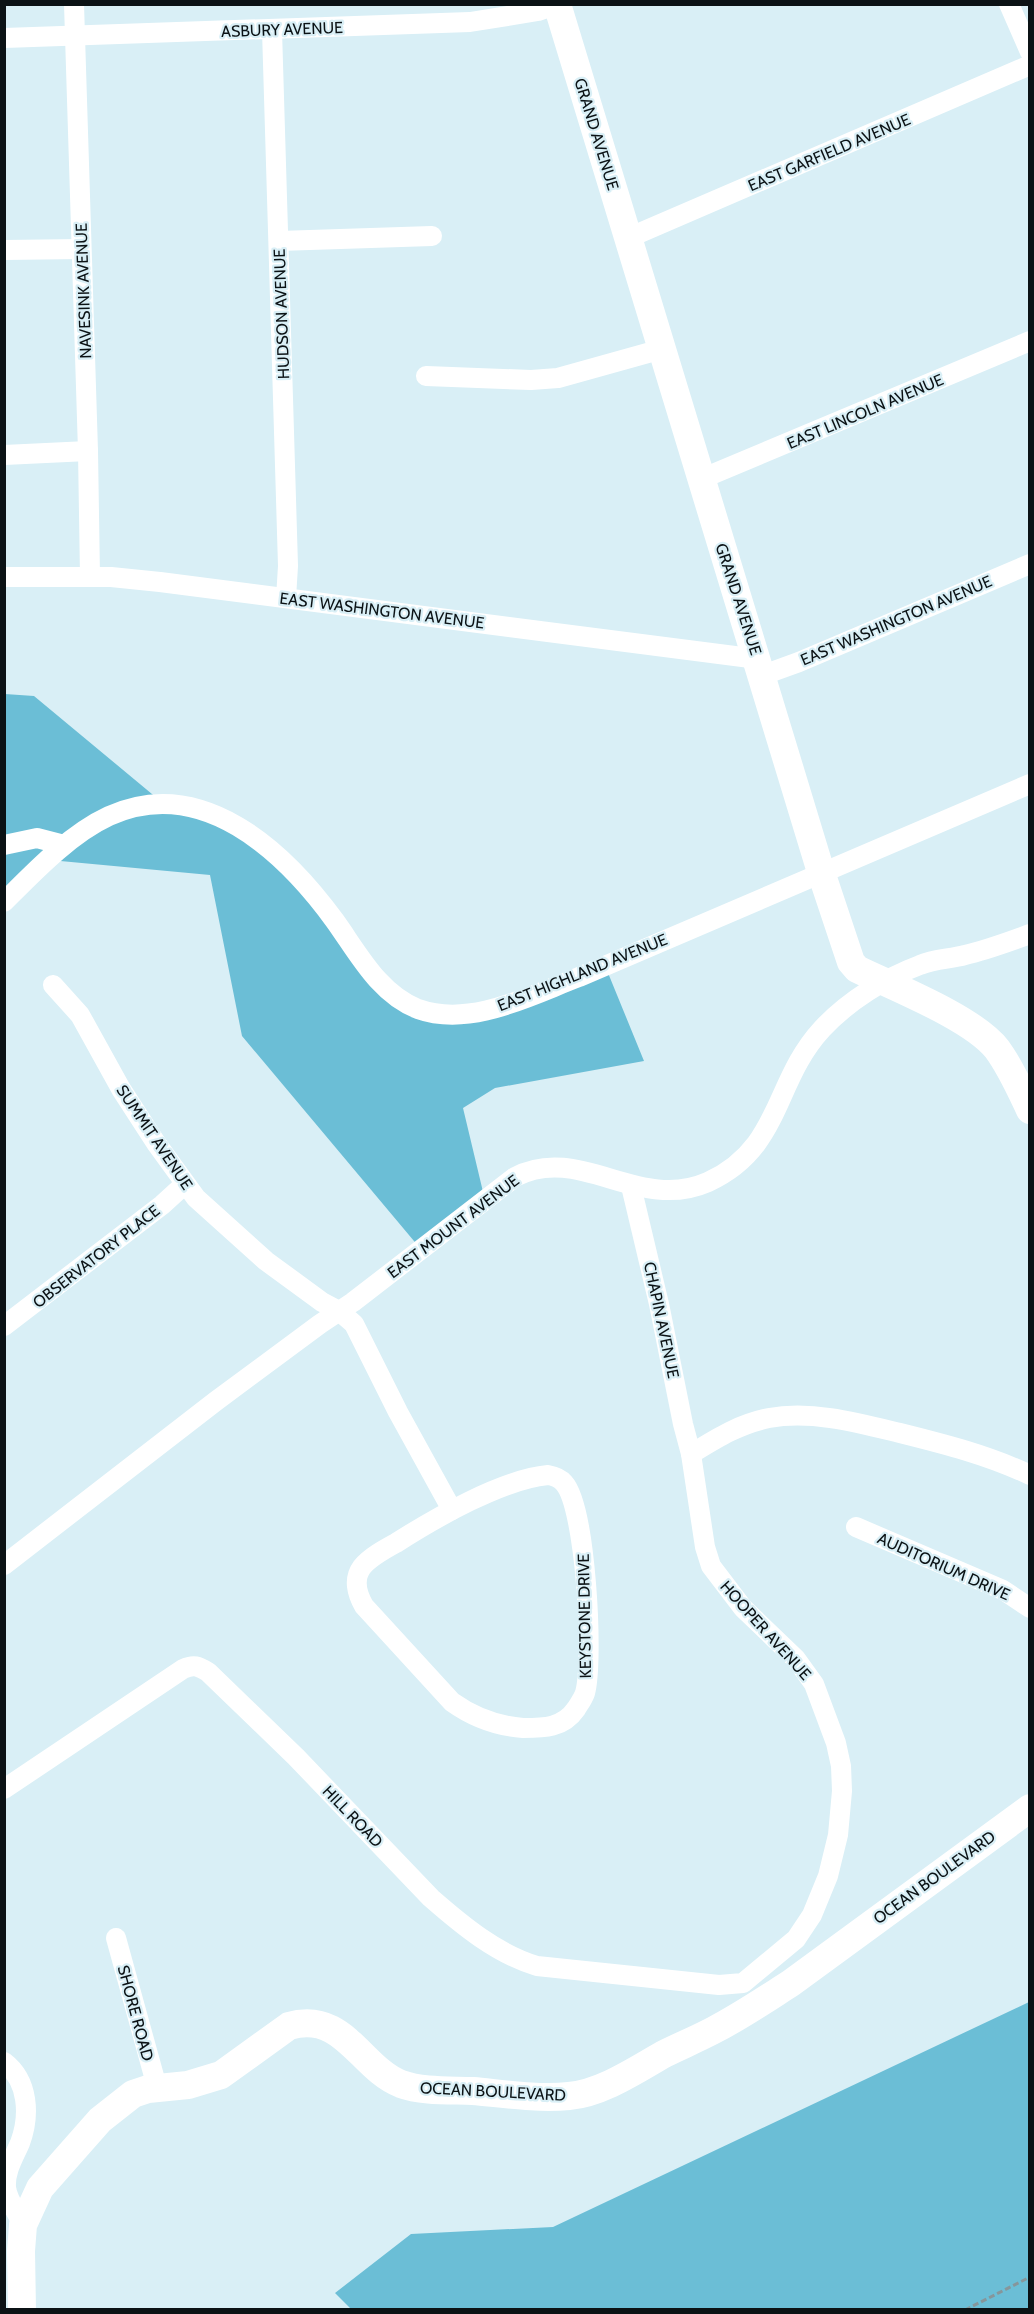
<svg xmlns="http://www.w3.org/2000/svg" width="1034" height="2314" viewBox="0 0 1034 2314" font-family="Cabin,sans-serif">
	<style>
		.forest { fill: #6bbed6 }
		.lines { fill: none; stroke-linecap: round; stroke-linejoin: round }
		.path { stroke: #86969b; stroke-width: 3; stroke-dasharray: 6 3; stroke-linecap: butt }
		.street { stroke: #fff; stroke-width: 20 }
		.secondary { stroke: #fff; stroke-width: 28 }
		.labels { text-anchor: middle; stroke-width: 4.5; stroke-linejoin: round; paint-order: stroke }
		.street-label { font-size: 16px; fill: #0b1215; stroke: #d9eff6 }
	</style>
	<rect width="100%" height="100%" fill="#d9eff6"/>
	<g class="forest">
		<polygon points="5,694 34,696 164,804 262,844 413,1005 488,1014 606,968 644,1061 495,1088 463,1108 484,1196 419,1247 242,1036 210,875 39,859 5,905"/>
		<polygon points="1029,2002 1029,2309 352,2310 335,2293 411,2234 553,2227"/>
	</g>
	<g class="lines">
		<polyline class="path" points="965,2310 1030,2277"/>
		<g class="street">
			<polyline points="74,4 88,451 90,577"/>
			<polyline points="1009,4 1030,52"/>
			<polyline points="272,30 288,566 286,598"/>
			<polyline points="4,38 470,22 538,11 558,4"/>
			<polyline points="628,238 1030,65"/>
			<polyline points="279,241 432,236"/>
			<polyline points="4,250 81,249"/>
			<polyline points="426,376 531,380 558,378 662,349"/>
			<polyline points="4,455 88,451"/>
			<polyline points="701,479 1030,341"/>
			<polyline points="4,577 111,577 160,582 758,659"/>
			<polyline points="763,675 799,662 1030,564"/>
			<polyline points="4,845 37,838 64,845"/>
			<path d="M4,902C34,872 70,834 109,816C202,774 284,851 335,921C358,953 379,994 418,1009C471,1028 531,995 579,977L1030,784"/>
			<polyline points="53,985 80,1015 121,1089 156,1143 196,1198 266,1261 322,1302 339,1311 354,1324 398,1412 452,1510"/>
			<polyline points="631,1186 659,1304 683,1424 691,1454"/>
			<polyline points="4,1326 162,1205 185,1184"/>
			<path d="M548,1475C554,1476 560,1478 564,1483C586,1507 594,1661 585,1693C583,1699 579,1704 576,1709C563,1728 544,1728 523,1728C497,1726 473,1717 452,1702L364,1606C357,1594 353,1579 362,1567C370,1557 385,1549 396,1543C435,1518 503,1479 548,1475Z"/>
			<polyline points="856,1527 1003,1590 1030,1608"/>
			<path d="M4,1565L216,1401L320,1324L353,1302L515,1177C580,1143 638,1213 708,1182C782,1148 773,1082 822,1029C848,1001 885,978 920,965C934,959 950,959 965,955C987,950 1008,942 1030,934"/>
			<path d="M4,1789L183,1669C194,1664 198,1666 208,1672L296,1757L431,1898C463,1926 497,1954 537,1966L719,1985L743,1983L796,1939L812,1915L828,1876L838,1835L842,1791L841,1766L836,1743L814,1684L796,1659L743,1608L711,1566L705,1547L691,1454C717,1438 739,1424 769,1418C812,1410 859,1423 900,1433C944,1444 988,1455 1030,1475"/>
			<polyline points="116,1938 157,2087"/>
			<path d="M4,2062C29,2081 30,2116 20,2143C14,2157 5,2171 6,2187C7,2199 18,2214 23,2225"/>
		</g>
		<g class="secondary">
			<path d="M557,4L821,872L851,962L857,969C894,987 973,1018 997,1049C1011,1068 1020,1089 1030,1110"/>
			<path d="M22,2310L21,2251L23,2225L40,2188L100,2120L133,2094L148,2089L188,2085L221,2075L289,2026C344,2010 360,2068 401,2084C423,2092 451,2090 473,2091C505,2094 538,2099 569,2096C602,2093 636,2070 664,2054C680,2046 697,2039 714,2030C741,2016 766,1999 791,1983L1030,1808"/>
		</g>
	</g>
	<g class="labels">
		<g class="street-label">
			<text transform="translate(282 29) rotate(-2)" y="6">ASBURY AVENUE</text>
			<text transform="translate(597 134) rotate(73)" y="6">GRAND AVENUE</text>
			<text transform="translate(829 152) rotate(-23)" y="6">EAST GARFIELD AVENUE</text>
			<text transform="translate(83 291) rotate(-92)" y="6">NAVESINK AVENUE</text>
			<text transform="translate(281 314) rotate(-92)" y="6">HUDSON AVENUE</text>
			<text transform="translate(865 411) rotate(-23)" y="6">EAST LINCOLN AVENUE</text>
			<text transform="translate(739 599) rotate(72)" y="6">GRAND AVENUE</text>
			<text transform="translate(382 610) rotate(7)" y="6">EAST WASHINGTON AVENUE</text>
			<text transform="translate(896 620) rotate(-23)" y="6">EAST WASHINGTON AVENUE</text>
			<text transform="translate(582 972) rotate(-22)" y="6">EAST HIGHLAND AVENUE</text>
			<text transform="translate(155 1137) rotate(56)" y="6">SUMMIT AVENUE</text>
			<text transform="translate(453 1226) rotate(-37)" y="6">EAST MOUNT AVENUE</text>
			<text transform="translate(96 1256) rotate(-38)" y="6">OBSERVATORY PLACE</text>
			<text transform="translate(662 1320) rotate(78)" y="6">CHAPIN AVENUE</text>
			<text transform="translate(944 1566) rotate(24)" y="6">AUDITORIUM DRIVE</text>
			<text transform="translate(584 1616) rotate(-91)" y="6">KEYSTONE DRIVE</text>
			<text transform="translate(766 1630) rotate(48)" y="6">HOOPER AVENUE</text>
			<text transform="translate(353 1816) rotate(46)" y="6">HILL ROAD</text>
			<text transform="translate(934 1877) rotate(-36)" y="6">OCEAN BOULEVARD</text>
			<text transform="translate(136 2013) rotate(75)" y="6">SHORE ROAD</text>
			<text transform="translate(493 2091) rotate(3)" y="6">OCEAN BOULEVARD</text>
		</g>
	</g>
	<rect width="1034" height="2314" fill="none" stroke="#0b1215" stroke-width="12"/>
</svg>
